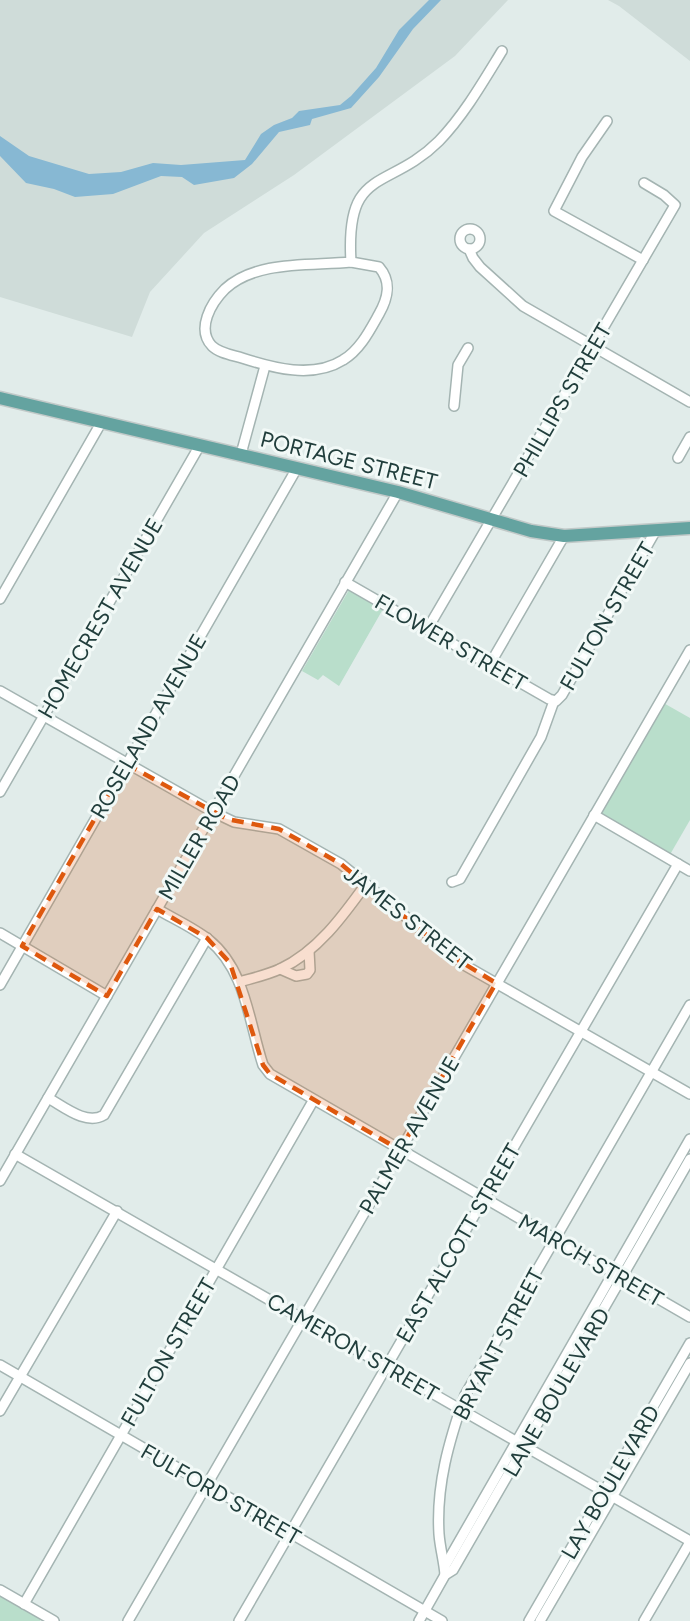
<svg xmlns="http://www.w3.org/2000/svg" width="690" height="1621" viewBox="0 0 690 1621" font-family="Figtree,sans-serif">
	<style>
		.built { fill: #cfdcd9 }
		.green { fill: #b9decb }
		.water { fill: #87b8d3 }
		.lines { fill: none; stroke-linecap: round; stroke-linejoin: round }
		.minor-casing { stroke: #a4b4b2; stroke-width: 12 }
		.major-casing { stroke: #c1c9c8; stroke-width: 15 }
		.minor { stroke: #fff; stroke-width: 9 }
		.major { stroke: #64a3a0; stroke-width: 12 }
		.marked { fill: #de580e; fill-opacity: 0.2; stroke: #de580e; stroke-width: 4.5; stroke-dasharray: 12 8; stroke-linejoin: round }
		.labels { text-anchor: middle; stroke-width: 6; stroke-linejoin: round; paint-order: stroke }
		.street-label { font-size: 22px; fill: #213e3c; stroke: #f2f9f7 }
	</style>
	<rect width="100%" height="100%" fill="#e1ecea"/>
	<g class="built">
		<polygon points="0,0 508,0 455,56 294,175 204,233 150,292 132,337 0,297"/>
		<polygon points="608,0 690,0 690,61 619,6"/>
	</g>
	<g class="green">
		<polygon points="349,590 383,609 339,686 323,675 318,680 302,671"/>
		<polygon points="660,701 690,718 690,820 668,858 594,815"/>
		<polygon points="0,1590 43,1615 40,1621 0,1621"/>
	</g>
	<polygon class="water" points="429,0 441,0 413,29 379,77 351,108 312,119 310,125 279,132 252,164 234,178 194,185 182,177 161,176 113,194 75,197 54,189 26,183 0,156 0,136 29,156 89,174 121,172 153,163 181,165 245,160 261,134 274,125 292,118 299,111 340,105 351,96 376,68 399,30"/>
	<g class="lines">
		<defs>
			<g id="minor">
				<polyline points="607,121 582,157 554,211 643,260"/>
				<circle cx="470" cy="239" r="10"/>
				<polyline points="469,249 473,258 480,267 523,306 690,402"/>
				<path d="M351,262L379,267C392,282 388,298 379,314C370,330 360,350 343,360C313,379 273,368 242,358C232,355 219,353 212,346C196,329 211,303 225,289C256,260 311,266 351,262Z"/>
				<path d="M351,262C345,165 388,192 439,141C464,115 483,82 502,51"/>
				<polyline points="454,406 458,365 468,348"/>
				<polyline points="241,454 265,366"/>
				<polyline points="678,458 690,437"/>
				<polyline points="345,582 549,699 556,701 562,695 656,530"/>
				<polyline points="0,599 101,423"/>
				<polyline points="428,628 675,205 664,195 644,183"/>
				<polyline points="490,664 564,536"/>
				<polyline points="0,691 213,812 234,822 279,829 341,864 466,966 690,1094"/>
				<polyline points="0,792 200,445"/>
				<polyline points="594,815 690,871"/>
				<polyline points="452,882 460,879 541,737 554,701"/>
				<path d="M157,909C174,919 194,928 209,940C246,970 249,1023 263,1065L270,1074L690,1317"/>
				<polyline points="0,933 107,996"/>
				<polyline points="280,969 296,976 307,974 310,970 309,951"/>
				<path d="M239,982C253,978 267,975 280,969C317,952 343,916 366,884"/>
				<polyline points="0,985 297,468"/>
				<path d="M48,1098C63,1106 86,1126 104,1115L207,938"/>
				<polyline points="15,1154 690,1541"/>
				<polyline points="0,1181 398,492"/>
				<polyline points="0,1365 442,1621"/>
				<polyline points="0,1411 117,1211"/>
				<polyline points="445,1566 690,1139"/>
				<path d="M445,1575C444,1561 440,1548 439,1534C436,1485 449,1441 465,1395L690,1005"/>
				<polyline points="0,1590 54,1621"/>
				<polyline points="24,1604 313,1101"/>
				<polyline points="128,1621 690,650"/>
				<polyline points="239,1621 678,864"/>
				<polyline points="419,1621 445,1575 453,1570 690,1159"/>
				<polyline points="529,1621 690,1343"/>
				<polyline points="540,1621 690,1363"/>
				<polyline points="644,1621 690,1542"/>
			</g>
			<polyline id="major" points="0,398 398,492 531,531 564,536 690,528"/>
		</defs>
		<use href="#minor" class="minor-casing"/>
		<use href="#major" class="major-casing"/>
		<use href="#minor" class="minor"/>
		<use href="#major" class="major"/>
	</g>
	<path class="marked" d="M126,764L227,819L279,829L341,864L453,957L496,983L400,1150L270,1074L263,1065L230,963L207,938L157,909L107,996L22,946Z"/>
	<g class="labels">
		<g class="street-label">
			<text transform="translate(562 400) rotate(-60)" y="8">PHILLIPS STREET</text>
			<text transform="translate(349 460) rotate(14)" y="8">PORTAGE STREET</text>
			<text transform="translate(607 616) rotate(-60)" y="8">FULTON STREET</text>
			<text transform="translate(100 618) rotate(-60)" y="8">HOMECREST AVENUE</text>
			<text transform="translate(451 642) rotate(30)" y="8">FLOWER STREET</text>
			<text transform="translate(148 726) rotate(-60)" y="8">ROSELAND AVENUE</text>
			<text transform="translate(199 837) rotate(-60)" y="8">MILLER ROAD</text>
			<text transform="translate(408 918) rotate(38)" y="8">JAMES STREET</text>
			<text transform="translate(409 1135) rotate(-60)" y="8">PALMER AVENUE</text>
			<text transform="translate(458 1243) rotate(-60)" y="8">EAST ALCOTT STREET</text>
			<text transform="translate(591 1260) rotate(30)" y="8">MARCH STREET</text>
			<text transform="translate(498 1344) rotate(-62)" y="8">BRYANT STREET</text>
			<text transform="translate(353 1347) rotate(30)" y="8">CAMERON STREET</text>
			<text transform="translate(168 1352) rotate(-60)" y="8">FULTON STREET</text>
			<text transform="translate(556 1392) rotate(-60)" y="8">LANE BOULEVARD</text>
			<text transform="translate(610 1482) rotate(-60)" y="8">LAY BOULEVARD</text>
			<text transform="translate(221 1494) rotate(30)" y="8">FULFORD STREET</text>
		</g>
	</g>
</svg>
